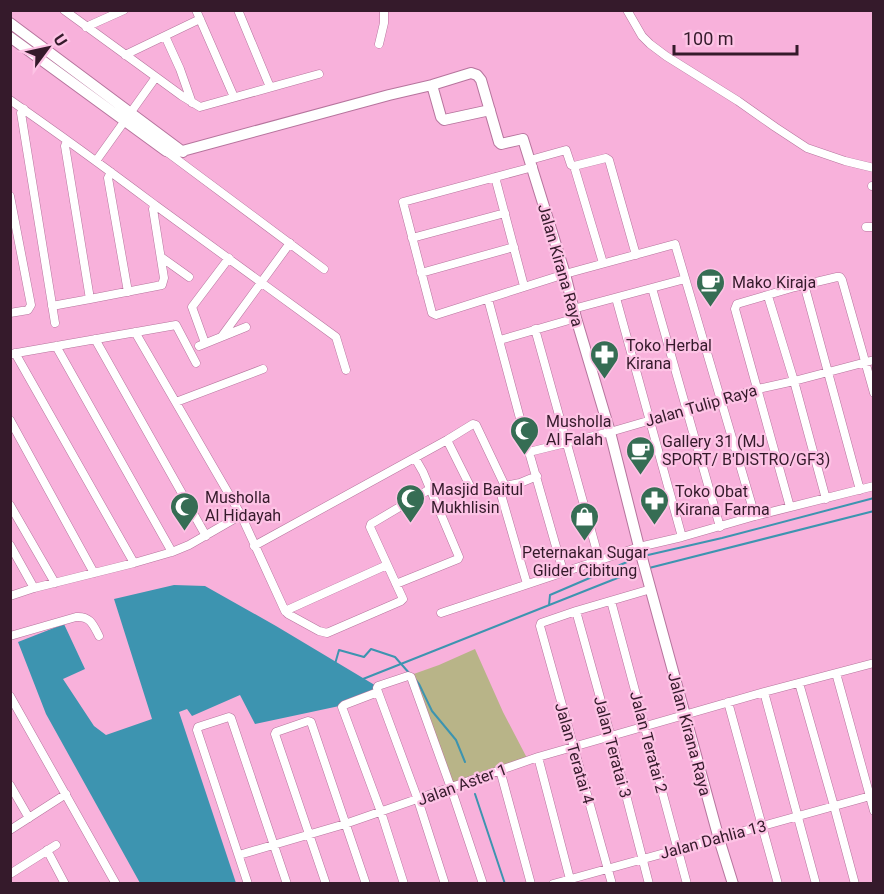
<svg xmlns="http://www.w3.org/2000/svg" width="884" height="894" viewBox="0 0 884 894" font-family="Roboto,sans-serif">
<style>
.green{fill:#b8b488}
.water{fill:#3d94b0}
.lines{fill:none;stroke-linecap:round;stroke-linejoin:round}
.stream{stroke:#3d94b0;stroke-width:2}
.street-casing{stroke:#b6749d;stroke-width:9}
.secondary-casing{stroke:#b6749d;stroke-width:12}
.street{stroke:#fff;stroke-width:8}
.secondary{stroke:#fff;stroke-width:10}
.labels{text-anchor:middle;stroke-width:4.5;stroke-linejoin:round;paint-order:stroke}
.street-label{font-size:16px;fill:#351a2b;stroke:#fdc3e5}
.poi-label{font-size:16px;fill:#351a2b;stroke:#fdc3e5;text-anchor:start}
</style>
<rect width="100%" height="100%" fill="#f8b1db"/>
<!-- green -->
<path class="green" d="M475 649 503 712 528 760 451 788 408 676 439 665Z"/>
<!-- water -->
<path class="water" d="M174 585 205 586 276 626 378 687 344 705 255 724 240 695 192 716 187 709 179 712 236 883H140L46 714 18 642 64 624 85 669 63 679 94 726 106 735 152 719 114 599Z"/>
<g class="lines">
<!-- stream -->
<path class="stream" d="M648 555 722 538 874 498
M649 568 874 511
M549 605 550 595 627 562
M335 664 339 650 364 657 371 649 395 657 410 674
M363 679 625 575
M416 680 419 684 432 711 456 740 465 762
M475 794 505 884"/>
<defs>
<path id="street" d="M64 10 156 77
M196 10 234 97
M238 10 270 87
M627 10 642 36 650 44 666 56 738 101 775 127 807 148 845 161 874 168
M86 27 124 10
M165 36 180 69 192 103
M379 44 384 23V10
M125 55 200 19
M10 100C59 134 107 169 155 205L153 209 164 278 162 285 90 299 65 146 67 141
M24 109 21 113 55 323
M167 152 324 269
M530 160 566 150 571 165 574 166 606 158 609 160 636 255
M96 161 156 77 182 96 200 107 319 74
M574 166 603 263
M533 167 403 202 432 313 436 315 565 274 675 244 755 516
M111 172 108 178 128 292
M495 177 524 286
M872 186H874
M10 196 31 305 28 310 10 313
M155 205 336 337 346 370
M866 227H874
M412 238 505 213
M161 257 189 277
M421 273 514 247
M804 284 860 490
M652 288 720 527
M768 296 794 381 826 499
M616 298 682 537
M488 299 529 452 563 571
M52 306 90 299
M573 309 685 279
M535 329 599 559
M135 332 241 515 285 611 288 614 319 631 327 633 401 601 403 599 370 527 371 524 430 489
M222 336 290 243
M95 339 206 536
M500 340 576 318
M205 343 192 307 229 258
M56 346 172 552
M199 346 246 327
M15 353 134 563
M11 354 176 325 196 363
M176 402 263 369
M10 420 94 573
M447 440 472 490
M529 452 610 432 758 389 794 381 874 360
M502 498 527 584
M10 505 55 583
M790 507 735 309 737 304 795 287 837 277H840L842 280 874 393
M10 545 34 588
M254 546 447 440 473 424 476 425 505 486 520 483 537 476
M396 584 458 559 459 557 423 472 415 458
M10 596 34 588 134 563 172 552 189 545 241 515
M611 601 687 884
M285 611 387 565
M576 611 611 737 649 884
M441 613 639 547 682 537 755 516 874 486
M10 636 76 617C90 616 93 624 99 636
M836 673 874 811
M799 683 834 806 855 884
M378 692 377 688 378 686 408 676 411 677 451 788 483 884
M378 692 344 705 342 707 381 812 404 884
M378 692 418 800 445 884
M764 692 816 884
M10 696 116 884
M728 702 778 884
M538 757 571 883
M500 770 531 884
M10 785 29 818
M10 830 66 794
M47 850 65 884
M239 855 345 824 538 757 764 692 874 663
M10 874 56 845
M248 884 197 730 198 727 229 717 231 718 287 884
M326 884 275 734 276 732 308 721 311 722 366 884
M553 884 874 795
M612 884 540 626 541 623 576 611 651 589"/>
<path id="secondary" d="M10 23 183 152
M10 37 166 151 175 153 389 95 432 85 471 73 477 75 481 80 499 142 501 144 523 139 565 274 576 318 610 432 639 547 719 839 733 884
M432 85 441 117 444 120 490 110"/>
</defs>
<!-- street casing -->
<use href="#street" class="street-casing"/>
<!-- secondary casing -->
<use href="#secondary" class="secondary-casing"/>
<!-- street -->
<use href="#street" class="street"/>
<!-- secondary -->
<use href="#secondary" class="secondary"/>
</g>
<!-- icons -->
<defs>
<symbol id="cafe-pin" viewBox="-11 -11 22 30"><path d="M0 17L-7.5 6A9.5 9.5 0 1 1 7.5 6Z" fill="#366d54" stroke="#fdc3e5"/><path d="M-5.5-4.5H6V0H3Q3 3.5 0 3.5H-2.5Q-5.5 3.5-5.5 0ZM3-3.2v2h1.7v-2ZM-6 4.5H4V6H-6Z" fill="#fff"/></symbol>
<symbol id="pharmacy-pin" viewBox="-11 -11 22 30"><path d="M0 17L-7.5 6A9.5 9.5 0 1 1 7.5 6Z" fill="#366d54" stroke="#fdc3e5"/><path d="M-2-6h4v4h4v4h-4v4h-4v-4h-4v-4h4Z" fill="#fff"/></symbol>
<symbol id="mosque-pin" viewBox="-11 -11 22 30"><path d="M0 17L-7.5 6A9.5 9.5 0 1 1 7.5 6Z" fill="#366d54" stroke="#fdc3e5"/><path d="M3.5-4.9A6 6 0 1 0 3.5 4.9A5 5 0 1 1 3.5-4.9Z" fill="#fff"/></symbol>
<symbol id="shop-pin" viewBox="-11 -11 22 30"><path d="M0 17L-7.5 6A9.5 9.5 0 1 1 7.5 6Z" fill="#366d54" stroke="#fdc3e5"/><path d="M-5-2.5h2.3a2.7 3.5 0 0 1 5.4 0H5L5.5 6h-11ZM-1.5-2.5h3a1.5 2.3 0 0 0-3 0Z" fill="#fff"/></symbol>
</defs>
<g fill-rule="evenodd">
<use href="#cafe-pin" x="694" y="266" width="33" height="45"/>
<use href="#pharmacy-pin" x="588" y="338" width="33" height="45"/>
<use href="#mosque-pin" x="508" y="414" width="33" height="45"/>
<use href="#cafe-pin" x="624" y="434" width="33" height="45"/>
<use href="#mosque-pin" x="394" y="482" width="33" height="45"/>
<use href="#pharmacy-pin" x="638" y="484" width="33" height="45"/>
<use href="#mosque-pin" x="168" y="490" width="33" height="45"/>
<use href="#shop-pin" x="568" y="500" width="33" height="45"/>
</g>
<g class="labels">
<!-- street labels -->
<g class="street-label">
<text transform="translate(561 265) rotate(74)" y="6">Jalan Kirana Raya</text>
<text transform="translate(701 405) rotate(-16)" y="6">Jalan Tulip Raya</text>
<text transform="translate(690 734) rotate(75)" y="6">Jalan Kirana Raya</text>
<text transform="translate(649 742) rotate(75)" y="6">Jalan Teratai 2</text>
<text transform="translate(613 747) rotate(75)" y="6">Jalan Teratai 3</text>
<text transform="translate(575 753) rotate(74)" y="6">Jalan Teratai 4</text>
<text transform="translate(462 784) rotate(-20)" y="6">Jalan Aster 1</text>
<text transform="translate(713 839) rotate(-15)" y="6">Jalan Dahlia 13</text>
</g>
<!-- poi labels -->
<g class="poi-label">
<text x="732" y="288">Mako Kiraja</text>
<text x="626" y="351">Toko Herbal<tspan x="626" dy="18">Kirana</tspan></text>
<text x="546" y="427">Musholla<tspan x="546" dy="18">Al Falah</tspan></text>
<text x="662" y="447">Gallery 31 (MJ<tspan x="662" dy="18">SPORT/ B'DISTRO/GF3)</tspan></text>
<text x="431" y="495">Masjid Baitul<tspan x="431" dy="18">Mukhlisin</tspan></text>
<text x="675" y="497">Toko Obat<tspan x="675" dy="18">Kirana Farma</tspan></text>
<text x="205" y="503">Musholla<tspan x="205" dy="18">Al Hidayah</tspan></text>
<text x="585" y="558" text-anchor="middle">Peternakan Sugar<tspan x="585" dy="18">Glider Cibitung</tspan></text>
</g>
</g>
<!-- border -->
<rect width="884" height="894" fill="none" stroke="#351a2b" stroke-width="24"/>
<!-- north arrow -->
<g transform="translate(48 48) rotate(57)" stroke="#fdc3e5" stroke-width="4.5" paint-order="stroke">
<path d="M0-4.5L10 22L0 15L-10 22Z" fill="#351a2b"/>
<text y="-9" font-size="16" font-weight="bold" text-anchor="middle" fill="#351a2b">U</text>
</g>
<!-- scale -->
<path d="M674 45v9h123v-9" fill="none" stroke="#351a2b" stroke-width="3"/>
<text x="683" y="45" font-size="18" fill="#351a2b" stroke="#fdc3e5" stroke-width="4.5" paint-order="stroke">100 m</text>
</svg>
